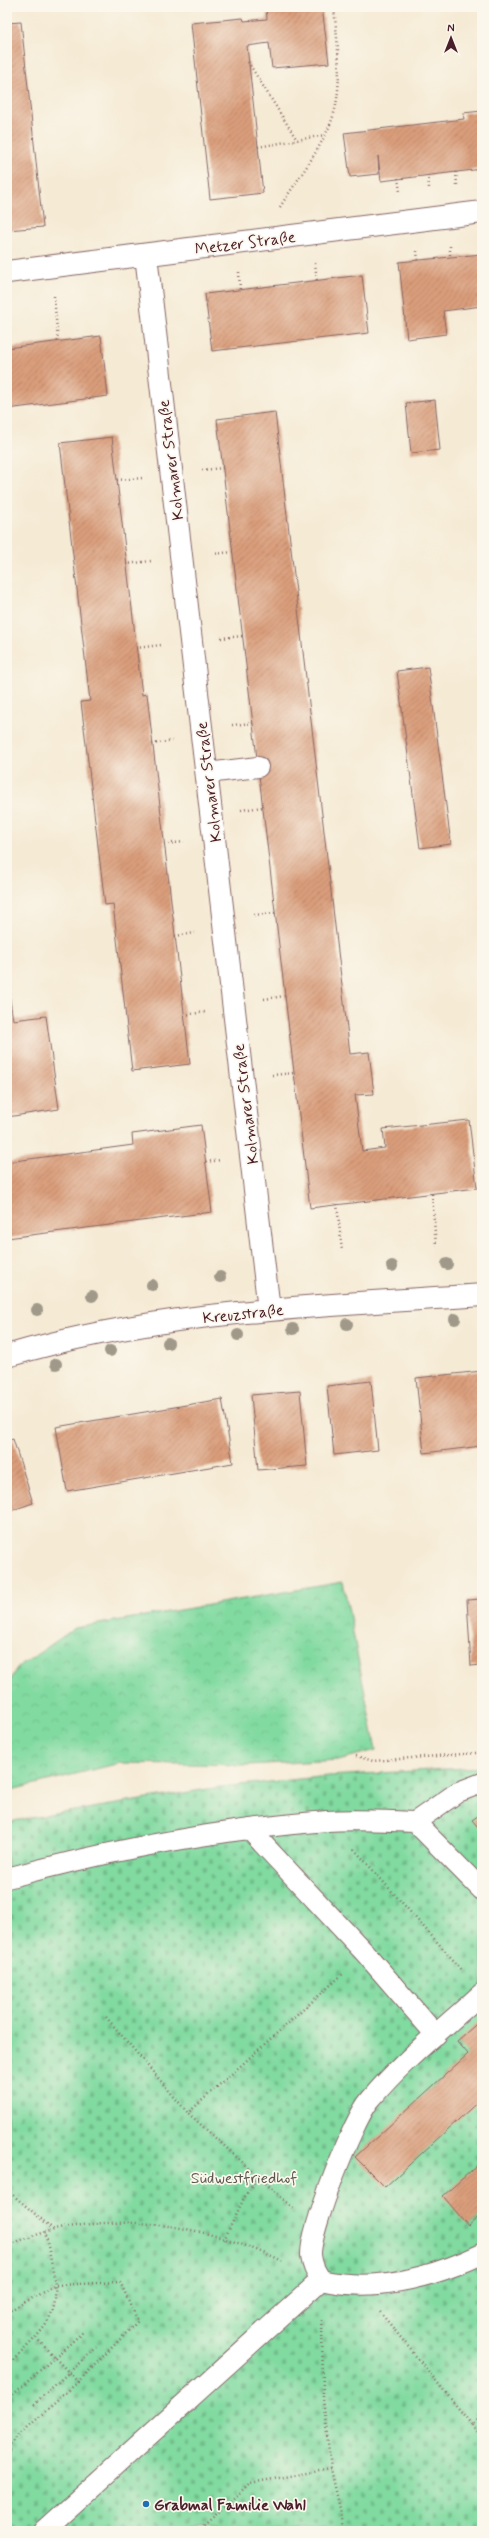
<svg xmlns="http://www.w3.org/2000/svg" width="489" height="2538" viewBox="0 0 489 2538" font-family="Mynerve,sans-serif">
<style>
.cemetery{fill:url(#cemetery-stones);stroke:#667c66}
.park{fill:url(#park-crowns);stroke:#667c66}
.building{fill:url(#building-hatch)}
.lines{fill:none;stroke-linecap:round;stroke-linejoin:round}
.service-casing{stroke:#866666;stroke-width:22}
.minor-casing{stroke:#866666;stroke-width:24}
.path{stroke:#866666;stroke-width:2.5;stroke-dasharray:1 3;stroke-linecap:butt}
.service{stroke:#fff;stroke-width:20}
.minor{stroke:#fff;stroke-width:22}
.tree{fill:#a0998a}
.poi-dot{fill:#1f6fb2;stroke:#fbf7ec;stroke-width:1.5}
.labels{text-anchor:middle;stroke-width:3.5;stroke-linejoin:round;paint-order:stroke}
.street-label{font-size:16px;fill:#4a1f2b;stroke:#fbf7ec}
.park-label{font-size:16px;fill:#5a574e;stroke:#fbf7ec}
.poi-label{font-size:16px;font-weight:bold;fill:#4a1f2b;stroke:#fbf7ec;text-anchor:start}
</style>
<defs>
<pattern id="cemetery-stones" width="16" height="16" patternUnits="userSpaceOnUse"><rect width="16" height="16" fill="#81daa0"/><path d="M2 7V4a2 2 0 0 1 4 0v3zM10 15v-3a2 2 0 0 1 4 0v3z" fill="#71bb8a"/></pattern>
<pattern id="park-crowns" width="20" height="18" patternUnits="userSpaceOnUse"><rect width="20" height="18" fill="#81daa0"/><path d="M2 6a3 3 0 1 1 6 0M12 15a3 3 0 1 1 6 0" fill="none" stroke="#71bb8a"/></pattern>
<pattern id="building-hatch" width="6" height="6" patternUnits="userSpaceOnUse"><rect width="6" height="6" fill="#da9e7b"/><path d="M-1 1l2-2M0 6l6-6M5 7l2-2" fill="none" stroke="#b38065"/></pattern>
</defs>
<rect width="100%" height="100%" fill="#fbf7ec"/>
<filter id="ink" filterUnits="userSpaceOnUse"><feTurbulence type="fractalNoise" baseFrequency=".025" numOctaves="2"/><feDisplacementMap in="SourceGraphic" scale="8" xChannelSelector="R" yChannelSelector="G"/><feConvolveMatrix kernelMatrix="1 2 1 2 8 2 1 2 1" color-interpolation-filters="sRGB"/></filter>
<filter id="wash" filterUnits="userSpaceOnUse"><feTurbulence type="fractalNoise" baseFrequency=".012" numOctaves="4" result="noise"/><feDisplacementMap in="SourceGraphic" scale="16" xChannelSelector="R" yChannelSelector="G"/><feGaussianBlur stdDeviation="0.9" result="paint"/><feColorMatrix in="noise" values="0 0 0 0 0 0 0 0 0 0 0 0 0 0 0 0 0 1.4 0 .05"/><feComposite in="paint" operator="in"/></filter>
<g filter="url(#wash)">
<rect width="100%" height="100%" fill="#f5ead4"/>
<!-- cemetery -->
<path class="cemetery" d="M482 1767V2531H7V1822L220 1787 329 1776Z"/>
<!-- park -->
<path class="park" d="M343 1582 376 1750 338 1760 248 1765 120 1763 7 1791V1687L16 1669 75 1628Z"/>
<g id="blocks">
<!-- building -->
<path class="building" d="M266 7H322L329 63 272 68 269 43 247 46 263 193 210 199 191 23 243 18 244 21 267 19Z
M21 22 43 227 7 230V23Z
M482 111V169L381 181 378 156 379 174 350 177 344 133 464 119 463 113Z
M482 254V306L443 311 446 334 407 339 399 262Z
M362 275 369 333 212 351 205 294Z
M101 336 108 396 7 409V348Z
M435 400 440 450 411 453 406 403Z
M275 412 350 1054 369 1052 374 1094 355 1095 362 1151 385 1148 383 1129 469 1120 477 1188 310 1208 217 419Z
M112 437 142 695 147 694 190 1064 132 1071 113 904 105 905 81 702 90 701 60 443Z
M428 667 451 844 420 848 397 671Z
M7 980 13 1020 46 1016 59 1109 7 1117Z
M201 1125 212 1212 7 1238V1162L133 1145 132 1134Z
M482 1371V1446L424 1453 416 1378Z
M371 1381 378 1450 334 1455 327 1386Z
M300 1391 307 1466 258 1470 251 1395Z
M222 1399 233 1463 67 1491 56 1427Z
M13 1439 33 1503 7 1512V1441Z
M482 1599V1665L471 1666 467 1600Z
M482 1813V1832L472 1820Z
M482 2019V2098L385 2187 355 2157 468 2054 457 2041Z
M482 2161V2214L468 2226 443 2196Z"/>
</g>
</g>
<g filter="url(#ink)">
<use href="#blocks" fill-opacity="0" stroke="#866666" stroke-width="1"/>
<g class="lines">
<defs>
<path id="service" d="M207 773 258 767
M415 1822 458 1792 482 1783
M249 1829 366 1954 436 2035
M7 1878C111 1850 219 1829 327 1821 356 1819 386 1821 415 1822L482 1890
M482 1993C444 2028 402 2061 370 2100 353 2120 310 2230 311 2255 312 2266 316 2272 321 2280 376 2293 433 2277 482 2254
M43 2531 321 2280"/>
<path id="minor" d="M146 255 269 1310
M7 272 482 212
M7 1356C161 1310 323 1306 482 1295"/>
</defs>
<!-- service casing -->
<use href="#service" class="service-casing"/>
<!-- minor casing -->
<use href="#minor" class="minor-casing"/>
<!-- path -->
<path class="path" d="M248 62 297 140
M258 147 325 135
M456 172 457 185
M428 175 429 188
M398 178 400 192
M280 207C298 178 330 138 336 105 342 72 337 40 334 7
M450 246V257
M417 251 418 261
M315 263 317 281
M239 272 240 290
M54 296 58 342
M202 470 223 468
M117 480 143 478
M212 554 233 552
M126 564 151 561
M221 638 243 636
M136 648 161 645
M232 725 253 723
M152 744 173 741
M241 810 263 807
M164 844 184 842
M254 915 275 913
M175 936 195 933
M264 999 285 996
M184 1015 205 1012
M272 1075 294 1073
M206 1162 221 1160
M432 1194 436 1246
M337 1204 342 1251
M356 1756 373 1761 476 1753
M354 1849 463 1971
M106 2017 188 2113
M7 2190 54 2230
M293 2208 188 2113 344 1973
M224 2240 244 2198 258 2176
M7 2246C92 2207 201 2220 282 2262
M7 2312 56 2285 120 2282 138 2321 78 2382 7 2446
M380 2312 472 2425 482 2416
M322 2320 323 2399 331 2469 345 2531
M36 2338 78 2382
M7 2366C65 2311 61 2309 45 2232
M7 2400 83 2332
M34 2404 98 2346
M472 2425 482 2442
M7 2446 9 2450 7 2452
M198 2531 250 2483 331 2469"/>
<!-- service -->
<use href="#service" class="service"/>
<!-- minor -->
<use href="#minor" class="minor"/>
</g>
<!-- trees -->
<g class="tree">
<circle cx="447" cy="1264" r="6"/>
<circle cx="392" cy="1266" r="6"/>
<circle cx="220" cy="1277" r="6"/>
<circle cx="152" cy="1285" r="6"/>
<circle cx="92" cy="1296" r="6"/>
<circle cx="37" cy="1310" r="6"/>
<circle cx="455" cy="1319" r="6"/>
<circle cx="347" cy="1324" r="6"/>
<circle cx="293" cy="1329" r="6"/>
<circle cx="238" cy="1335" r="6"/>
<circle cx="168" cy="1343" r="6"/>
<circle cx="110" cy="1351" r="6"/>
<circle cx="56" cy="1364" r="6"/>
</g>
</g>
<!-- markers -->
<circle class="poi-dot" cx="146" cy="2504" r="4"/>
<g class="labels">
<!-- street labels -->
<g class="street-label">
<text transform="translate(245 242) rotate(-7)" y="6">Metzer Straße</text>
<text transform="translate(170 460) rotate(-97)" y="6">Kolmarer Straße</text>
<text transform="translate(208 782) rotate(-97)" y="6">Kolmarer Straße</text>
<text transform="translate(245 1104) rotate(-97)" y="6">Kolmarer Straße</text>
<text transform="translate(243 1313) rotate(-6)" y="6">Kreuzstraße</text>
</g>
<!-- park labels -->
<g class="park-label">
<text x="244" y="2183">Südwestfriedhof</text>
</g>
<!-- poi labels -->
<g class="poi-label">
<text x="154" y="2510">Grabmal Familie Wahl</text>
</g>
</g>
<!-- margin -->
<rect width="489" height="2538" fill="none" stroke="#fbf7ec" stroke-width="24"/>
<!-- north arrow -->
<g transform="translate(451 38)" stroke="#fbf7ec" stroke-width="3" paint-order="stroke">
<path d="M0-3L7 15L0 10L-7 15Z" fill="#4a1f2b"/>
<text y="-6" font-size="11" font-weight="bold" text-anchor="middle" fill="#4a1f2b">N</text>
</g>
</svg>
